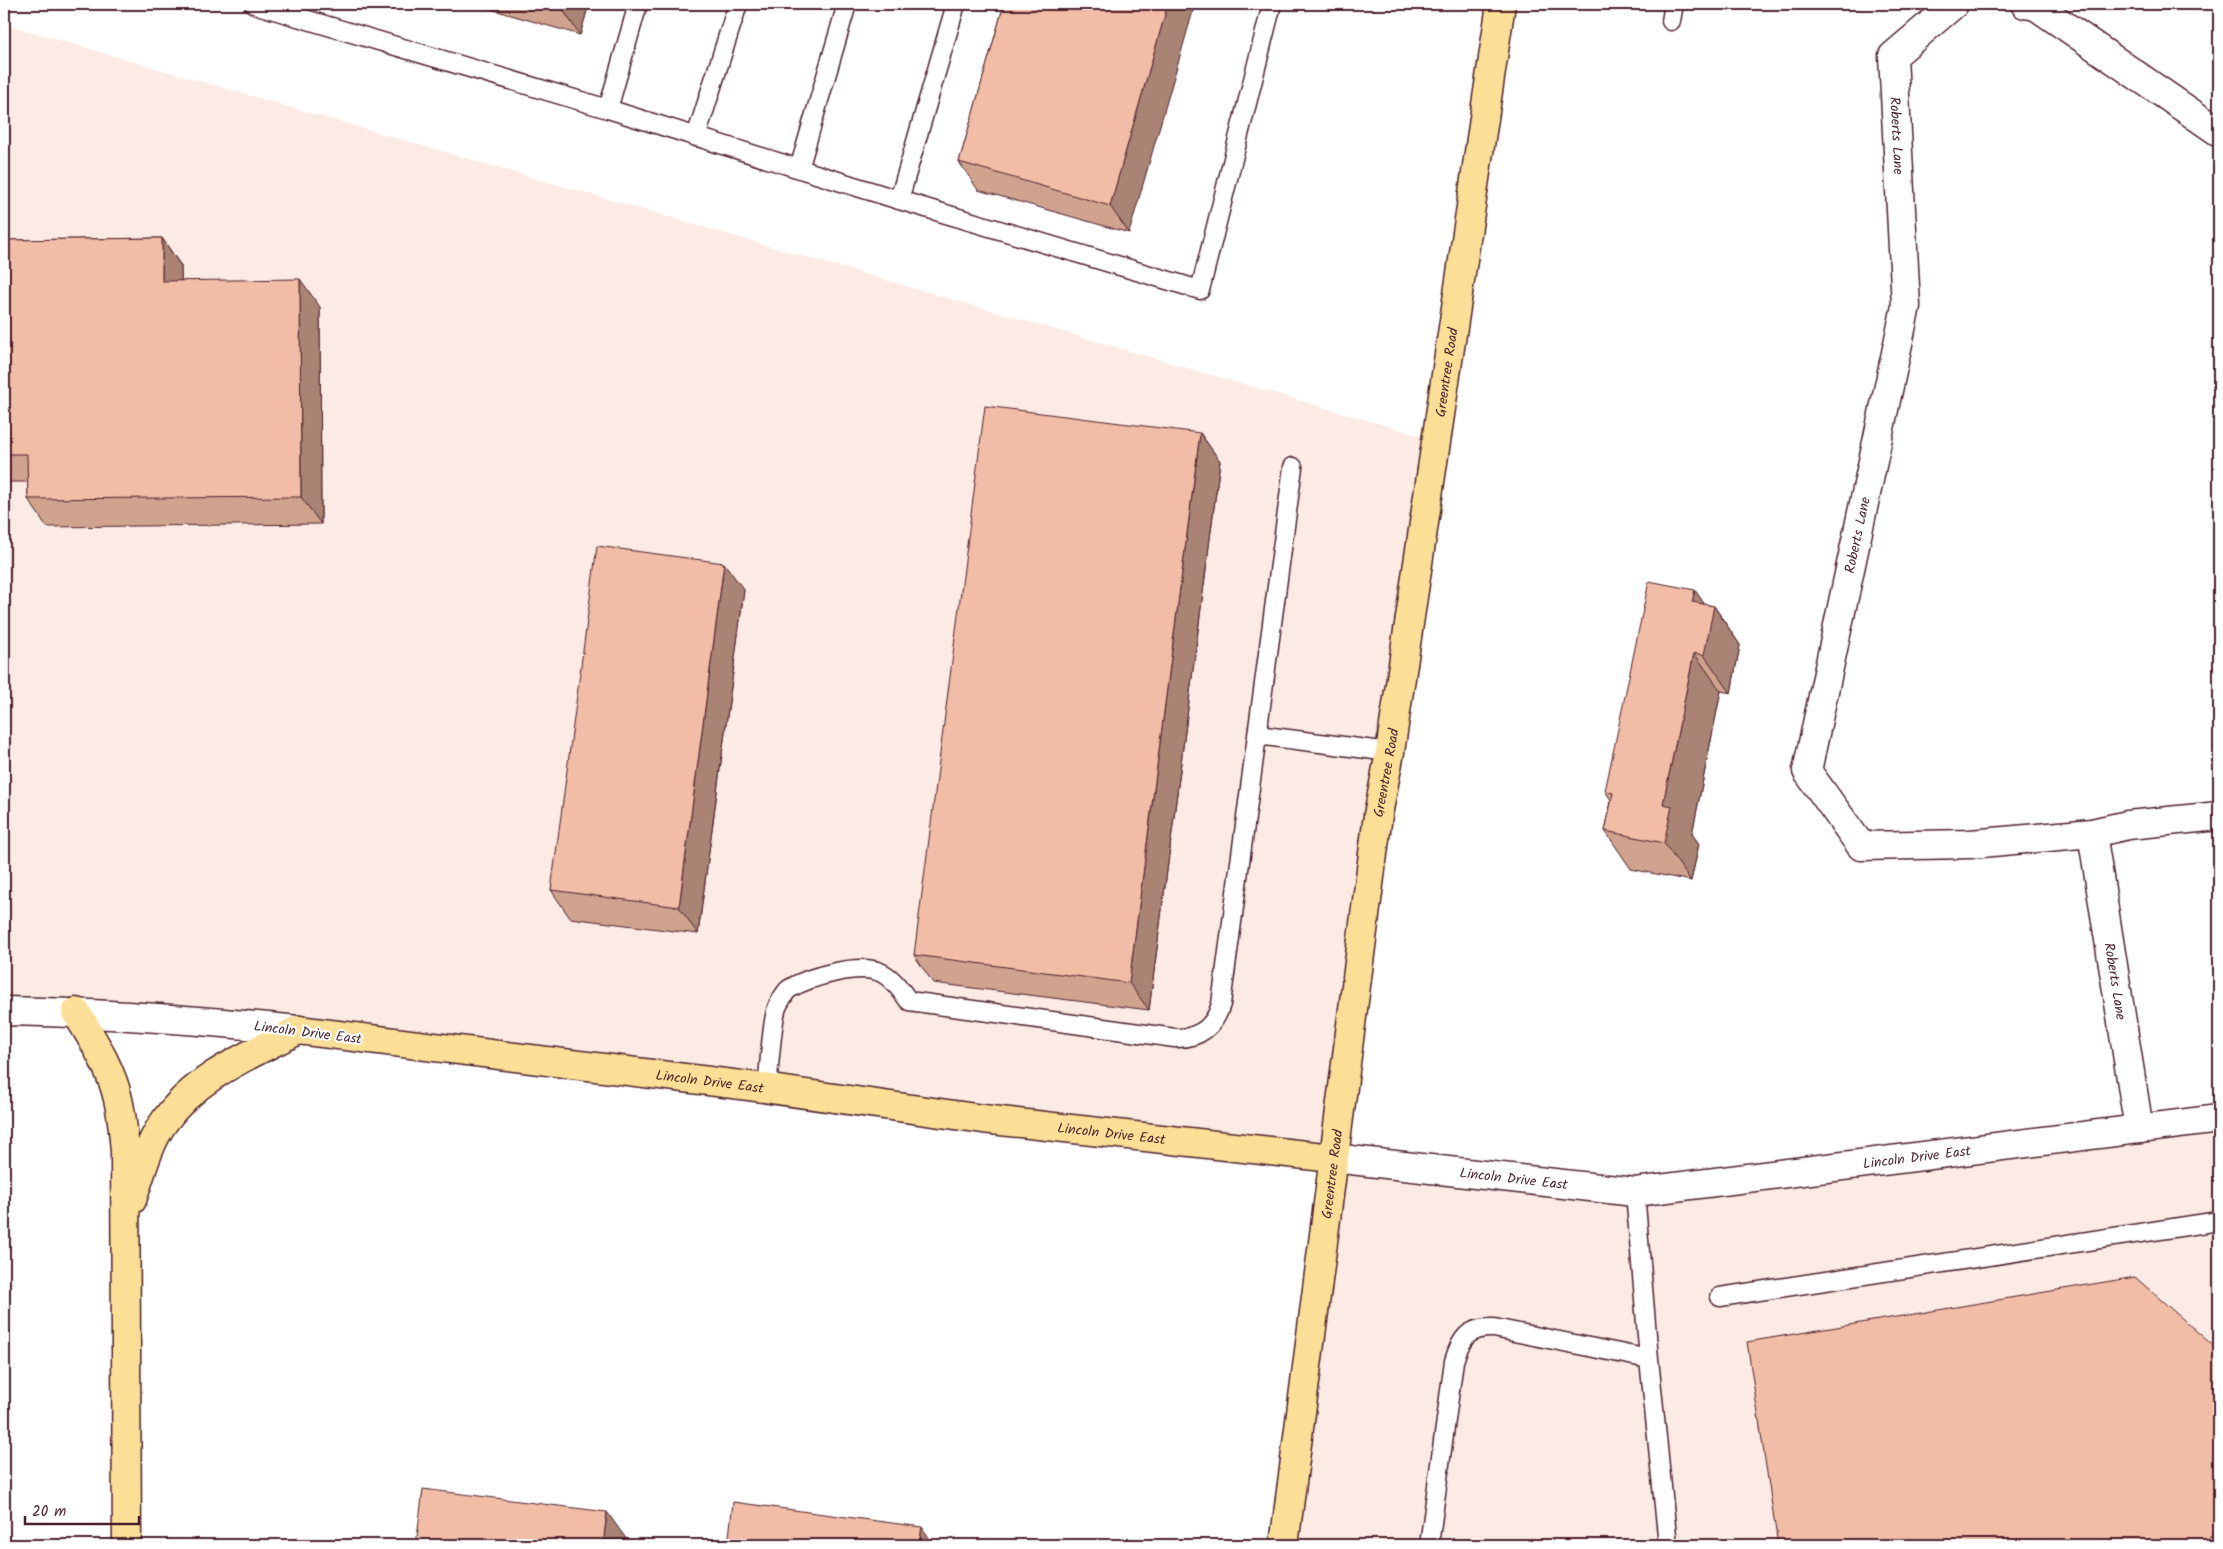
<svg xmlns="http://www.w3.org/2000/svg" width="2223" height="1549" viewBox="0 0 2223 1549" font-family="Kalam,sans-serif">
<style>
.built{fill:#fbebe4}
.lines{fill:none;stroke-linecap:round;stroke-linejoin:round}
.lane-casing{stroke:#4a1f2b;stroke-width:21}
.street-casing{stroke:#4a1f2b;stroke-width:31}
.secondary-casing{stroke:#4a1f2b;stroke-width:31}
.primary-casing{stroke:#4a1f2b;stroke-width:31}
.highway-casing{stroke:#4a1f2b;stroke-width:31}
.lane{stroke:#fff;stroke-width:18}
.street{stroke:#fff;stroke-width:28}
.secondary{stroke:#fff;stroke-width:28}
.primary{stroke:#fbdf96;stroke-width:28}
.highway{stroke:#fbdf96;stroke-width:28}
.wall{fill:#d0a38f;stroke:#4a1f2b}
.shaded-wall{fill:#a98474;stroke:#4a1f2b}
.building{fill:#f2bda6;stroke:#4a1f2b}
.labels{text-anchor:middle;stroke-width:4;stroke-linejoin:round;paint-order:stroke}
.street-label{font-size:14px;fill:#4a1f2b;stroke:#fff}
</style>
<rect width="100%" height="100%" fill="#fff"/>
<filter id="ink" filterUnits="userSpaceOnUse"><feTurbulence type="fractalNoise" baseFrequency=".02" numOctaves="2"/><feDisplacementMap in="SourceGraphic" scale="10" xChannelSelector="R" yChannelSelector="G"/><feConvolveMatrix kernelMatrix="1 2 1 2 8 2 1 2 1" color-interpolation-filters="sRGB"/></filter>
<g filter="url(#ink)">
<!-- built -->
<path class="built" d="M4 24 1429 438 1333 1158 1635 1192 2219 1119V1545H1284L1333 1158 157 1026 4 1028Z"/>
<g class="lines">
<defs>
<path id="lane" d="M254 4 608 109
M638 4 608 109 899 200 1200 290 1272 4
M1671 21 1674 4
M696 137 738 4
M799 169 847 4
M899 200 956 4
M1257 735 1390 752
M767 1089C769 1071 772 1017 778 1005 781 1000 785 992 789 989 808 977 861 962 882 973 894 979 901 991 909 1001L1175 1038C1199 1039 1215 1026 1221 1004L1293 467
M1635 1192 1649 1359 1668 1545
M1720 1297 2219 1221
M1429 1545 1454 1361C1461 1338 1468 1327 1494 1328L1649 1359"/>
<g id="street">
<path id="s1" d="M1954 4 1893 56 1906 306 1807 771 1861 846 1970 844 2092 833 2128 825 2219 816"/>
<path d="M2025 4 2036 6 2219 132"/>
<path id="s2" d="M2092 833 2139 1129"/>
</g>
<g id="secondary">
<path d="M4 1011C103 1013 200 1020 298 1030"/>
<path id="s3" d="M1333 1158 1635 1192 2219 1119"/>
</g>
<g id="primary">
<path id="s4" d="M298 1030 749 1086 983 1119 1333 1158"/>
<path id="s5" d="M1284 1545 1378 815 1390 752 1501 4"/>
</g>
<path id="highway" d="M76 1012C90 1035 104 1057 113 1082 121 1104 123 1128 125 1151L127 1545
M132 1200C141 1174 148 1144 164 1122 196 1076 250 1055 298 1030"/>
</defs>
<!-- lane casing -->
<use href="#lane" class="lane-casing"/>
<!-- street casing -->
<use href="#street" class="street-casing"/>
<!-- secondary casing -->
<use href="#secondary" class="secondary-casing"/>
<!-- primary casing -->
<use href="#primary" class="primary-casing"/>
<!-- highway casing -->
<use href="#highway" class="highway-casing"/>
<!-- lane -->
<use href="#lane" class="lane"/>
<!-- street -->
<use href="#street" class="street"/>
<!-- secondary -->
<use href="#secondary" class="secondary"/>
<!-- primary -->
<use href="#primary" class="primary"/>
<!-- highway -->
<use href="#highway" class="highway"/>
</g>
<!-- wall -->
<path class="wall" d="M473 4H589L580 35Z
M1004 4 1129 233 978 190 959 162Z
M162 238 181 266V280L320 307 321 524 47 527 28 499V482H4V240Z
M1200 433 1220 461 1149 1010 933 983 914 955Z
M744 590 698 934 570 918 551 890Z
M1704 604 1714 606 1740 645 1731 693 1721 691 1692 834 1699 844 1691 881 1631 869 1605 831 1611 800 1605 791Z
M2219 1351V1540L2214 1545H1778Z"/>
<!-- shaded-wall -->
<path class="shaded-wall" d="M562 4H589L580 35 561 7Z
M1168 4H1195L1129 233 1110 206Z
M162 238 181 266 182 308 162 281Z
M300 279 320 307 321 524 301 497Z
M1200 433 1220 461 1149 1010 1129 983Z
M724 563 744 590 698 934 679 907Z
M1695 590 1712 615 1714 606 1740 645 1731 693 1704 655 1692 602Z
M1694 653 1721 691 1692 834 1699 844 1691 881 1664 843 1663 804Z
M607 1512 627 1540 626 1545H603Z
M922 1527 934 1545H919Z"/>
<!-- building -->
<path class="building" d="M549 4H562L561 7Z
M1004 4H1168L1110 206 959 162Z
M162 238V281L300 279 301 497 28 499 27 454H4V240Z
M985 406 1200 433 1129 983 914 955Z
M597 546 724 563 679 907 551 890Z
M1649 581 1695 590 1692 602 1714 606 1704 655 1694 653 1663 804 1672 806 1664 843 1605 831 1613 793 1605 791Z
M2135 1277 2219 1351V1528L2202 1545H1778L1747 1342Z
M423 1489 607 1512 603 1545H416Z
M733 1502 922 1527 919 1545H728Z"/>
</g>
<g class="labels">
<!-- street labels -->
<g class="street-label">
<text dy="5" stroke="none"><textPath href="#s1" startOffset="160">Roberts Lane</textPath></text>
<text dy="5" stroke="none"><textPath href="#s5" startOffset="1184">Greentree Road</textPath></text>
<text transform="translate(1857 535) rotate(-78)" y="5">Roberts Lane</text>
<text dy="5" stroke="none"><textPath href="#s5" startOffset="779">Greentree Road</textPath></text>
<text dy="5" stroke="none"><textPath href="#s2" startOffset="150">Roberts Lane</textPath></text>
<text transform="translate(308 1032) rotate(7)" y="5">Lincoln Drive East</text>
<text dy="5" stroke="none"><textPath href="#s4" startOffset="415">Lincoln Drive East</textPath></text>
<text dy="5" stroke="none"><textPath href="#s4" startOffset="820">Lincoln Drive East</textPath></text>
<text dy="5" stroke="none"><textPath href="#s3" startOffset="588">Lincoln Drive East</textPath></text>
<text dy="5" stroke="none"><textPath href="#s5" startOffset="374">Greentree Road</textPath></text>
<text dy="5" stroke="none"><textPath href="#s3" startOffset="182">Lincoln Drive East</textPath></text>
</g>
</g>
<!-- margin -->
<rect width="2223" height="1549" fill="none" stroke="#fff" stroke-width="20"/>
<rect x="10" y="10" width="2203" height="1529" fill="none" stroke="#4a1f2b" stroke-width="2" filter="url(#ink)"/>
<!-- scale -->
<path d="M25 1516v8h114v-8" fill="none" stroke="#4a1f2b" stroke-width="2.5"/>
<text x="32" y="1516" font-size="15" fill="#4a1f2b" stroke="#ffffff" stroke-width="4" paint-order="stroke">20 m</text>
</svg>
